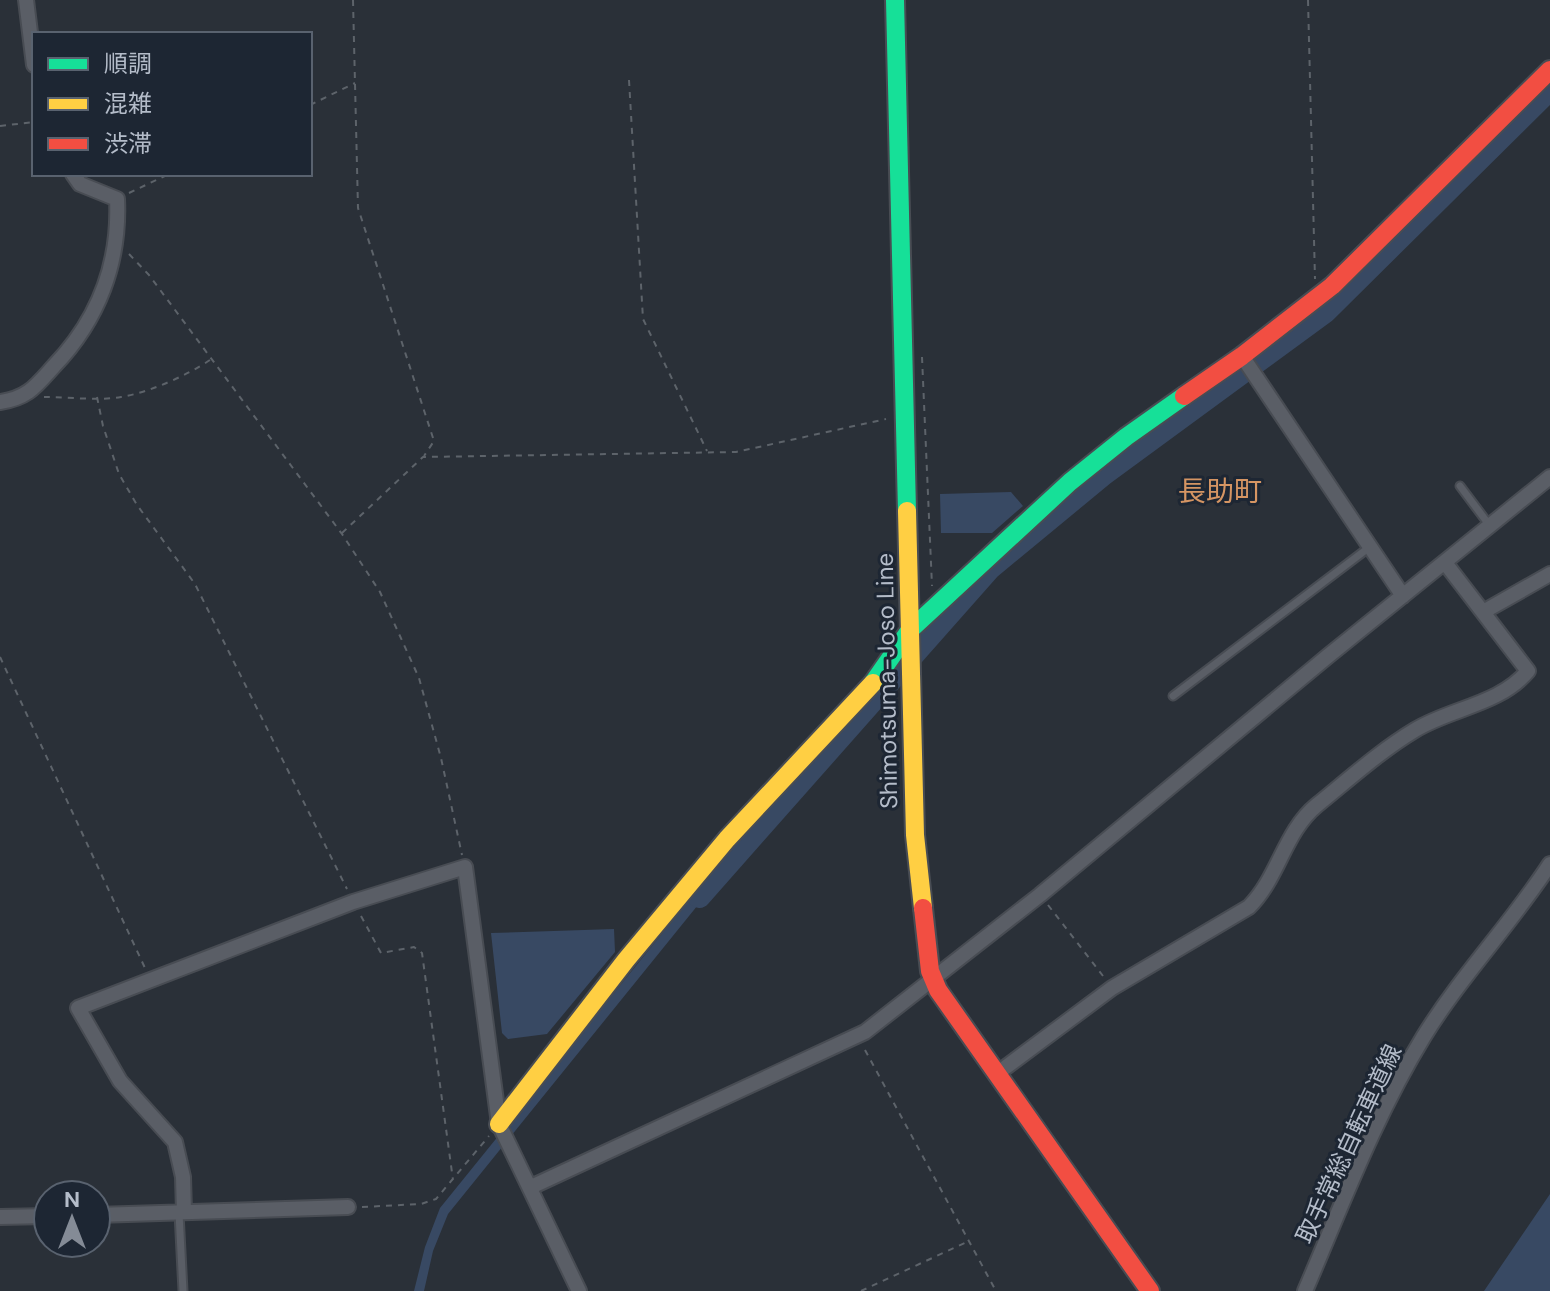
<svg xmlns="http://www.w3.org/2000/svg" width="1550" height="1291" viewBox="0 0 1550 1291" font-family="'DM Sans','Noto Sans JP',sans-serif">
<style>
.water{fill:#384963}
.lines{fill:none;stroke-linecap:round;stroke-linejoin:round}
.river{stroke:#384963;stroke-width:24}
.lane-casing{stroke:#484c53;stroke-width:11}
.street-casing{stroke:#484c53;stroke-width:18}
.fast-casing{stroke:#484c53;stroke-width:22}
.slow-casing{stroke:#484c53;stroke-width:22}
.jam-casing{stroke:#484c53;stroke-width:22}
.path{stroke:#5d636a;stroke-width:2;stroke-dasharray:6 6;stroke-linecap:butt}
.lane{stroke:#5a5e66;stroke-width:7}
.street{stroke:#5a5e66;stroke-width:14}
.fast{stroke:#16e098;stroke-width:18}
.slow{stroke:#ffcf43;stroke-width:18}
.jam{stroke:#f24e42;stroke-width:18}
.labels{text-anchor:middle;stroke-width:6;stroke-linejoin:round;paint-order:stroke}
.street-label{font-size:24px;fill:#b4bcc9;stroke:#1d2633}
.quarter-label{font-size:28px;fill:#d59563;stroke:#1d2633}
</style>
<rect width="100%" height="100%" fill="#2a3038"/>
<!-- water -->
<path class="water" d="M1011 492 1023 506 992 533H941L940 494Z
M715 868 723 874 448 1214 433 1251 424 1291H414L425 1247 440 1208Z
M614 929 615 952 547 1034 508 1039 502 1033 491 933Z
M1550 1194V1291H1484Z"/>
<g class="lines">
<!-- river -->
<path class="river" d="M699 896 989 568 1104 473 1325 311 1550 88"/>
<defs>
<path id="lane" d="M1460 486 1490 526
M1173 696 1371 546
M179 1213 183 1291"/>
<path id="street" d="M26 0 34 65
M1242 356 1403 596
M0 402C28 398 36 386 54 366 98 320 120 263 117 199L80 184 73 174
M1483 612 1550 574
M998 1073 1112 988 1249 907C1279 877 1284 832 1317 805 1348 780 1380 751 1415 730 1451 708 1499 705 1528 671L1446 564
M531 1187 865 1032 1040 895 1328 656 1550 477
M184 1212 183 1177 175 1142 120 1081 78 1008 353 902 465 867 499 1124 579 1291
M96 1215 348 1207
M0 1217 48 1216
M1305 1291C1342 1205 1375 1116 1424 1036 1461 976 1511 924 1550 864"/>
<path id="fast" d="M895 0 907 511
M873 683 910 630 1070 482 1126 437 1184 396"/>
<path id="slow" d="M907 511 915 835 923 908
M499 1124 626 960 727 839 873 683"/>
<path id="jam" d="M1184 396 1242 356 1332 286 1550 70
M923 908 930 971 938 990 1150 1291"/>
</defs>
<!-- lane casing -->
<use href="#lane" class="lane-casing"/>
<!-- street casing -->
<use href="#street" class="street-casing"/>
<!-- fast casing -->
<use href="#fast" class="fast-casing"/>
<!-- slow casing -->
<use href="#slow" class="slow-casing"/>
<!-- jam casing -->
<use href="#jam" class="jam-casing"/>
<!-- path -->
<path class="path" d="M353 0 358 208 434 441 424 456
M1308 0 1315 279
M629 80 643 319 707 451
M310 105 355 83
M0 126 34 122
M129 193 169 174
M129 254 149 275 342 534 380 592 419 678 441 758 462 855
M922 357 932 586
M44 397C69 397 97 401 121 397 148 393 188 375 210 360
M97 397 103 426 119 474 137 505 195 584 347 889
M342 533 423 457 736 452 886 419
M0 657 145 968
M1048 905 1103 976
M361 916 381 953 414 947 422 953 453 1180
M865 1050 996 1291
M362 1207 421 1204 436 1199 489 1136
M861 1291 969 1241"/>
<!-- lane -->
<use href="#lane" class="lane"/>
<!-- street -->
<use href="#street" class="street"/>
<!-- fast -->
<use href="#fast" class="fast"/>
<!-- slow -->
<use href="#slow" class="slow"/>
<!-- jam -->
<use href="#jam" class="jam"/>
</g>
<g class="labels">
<!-- street labels -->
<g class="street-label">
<text transform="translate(887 681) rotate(-91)" y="8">Shimotsuma-Joso Line</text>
<text transform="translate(1349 1144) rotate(-65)" y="8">取手常総自転車道線</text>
</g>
<!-- quarter labels -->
<g class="quarter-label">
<text x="1220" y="501">長助町</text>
</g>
</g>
<!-- legend -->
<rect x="32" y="32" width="280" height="144" fill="#1d2633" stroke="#59626f" stroke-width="2"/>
<rect x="48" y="58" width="40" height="12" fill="#16e098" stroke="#59626f" stroke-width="2"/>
<text x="104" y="72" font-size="24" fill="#b4bcc9">順調</text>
<rect x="48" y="98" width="40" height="12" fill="#ffcf43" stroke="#59626f" stroke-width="2"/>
<text x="104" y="112" font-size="24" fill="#b4bcc9">混雑</text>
<rect x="48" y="138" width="40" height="12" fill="#f24e42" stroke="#59626f" stroke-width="2"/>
<text x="104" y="152" font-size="24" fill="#b4bcc9">渋滞</text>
<!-- north arrow -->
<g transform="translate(72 1219)"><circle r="38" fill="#1d2633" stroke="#59626f" stroke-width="2"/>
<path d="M0-6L14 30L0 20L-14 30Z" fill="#848b96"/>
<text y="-12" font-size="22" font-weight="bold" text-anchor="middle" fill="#b4bcc9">N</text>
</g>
</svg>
